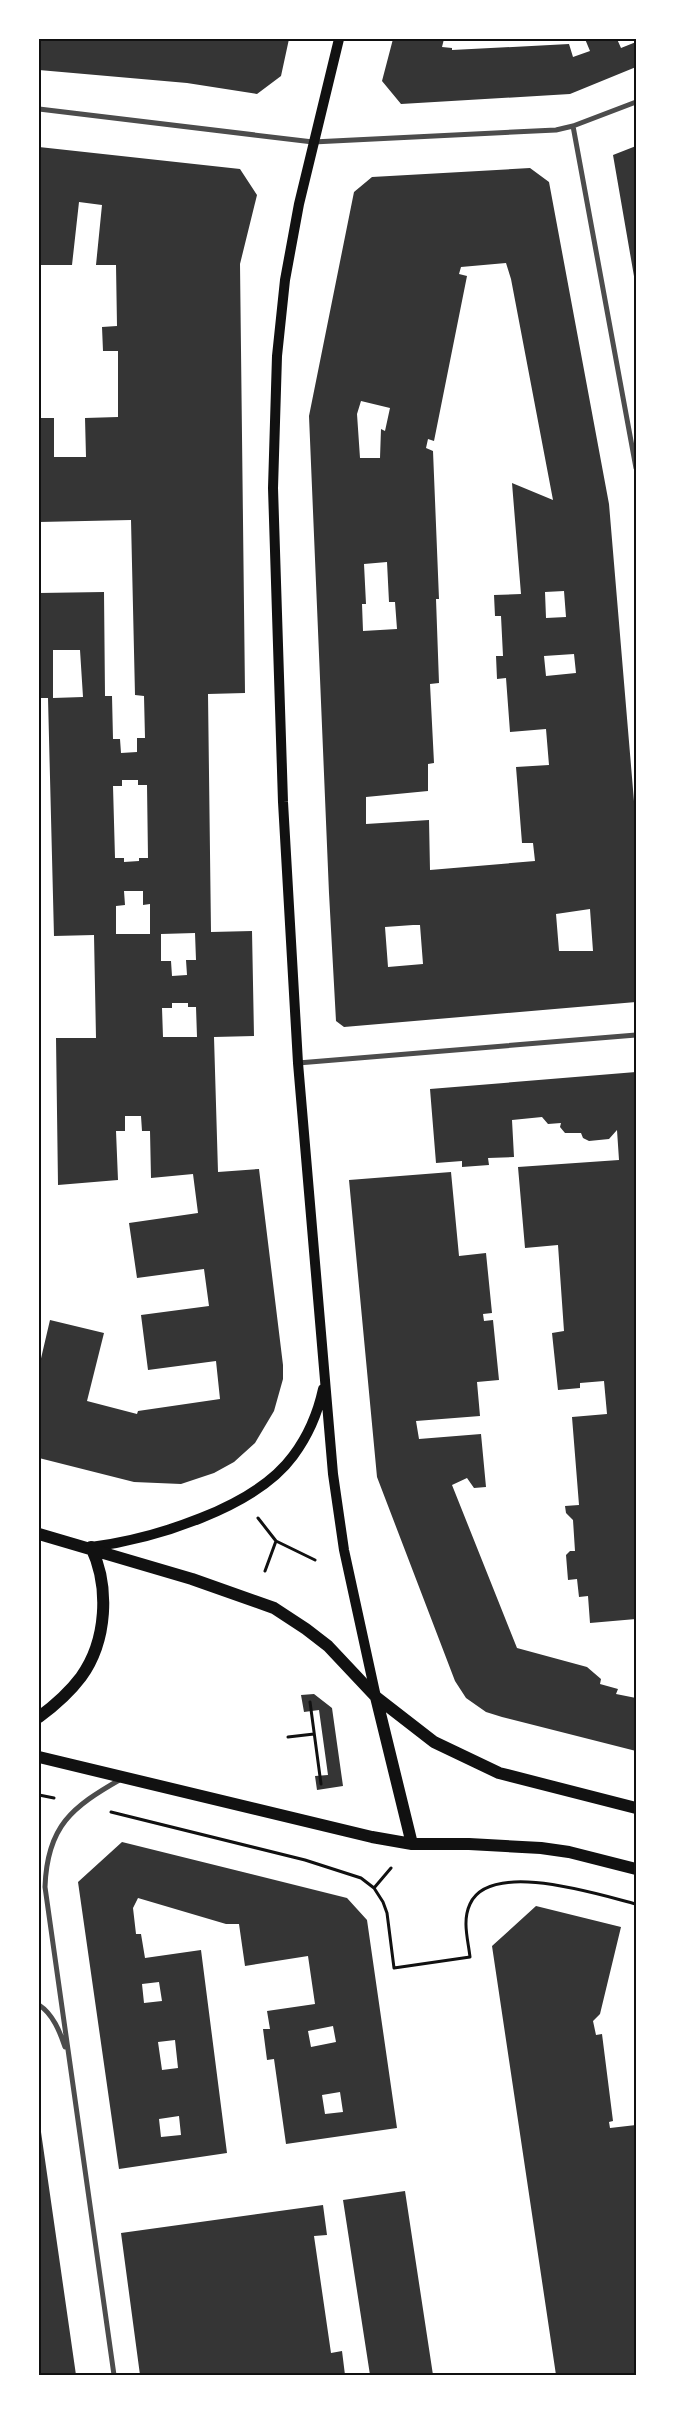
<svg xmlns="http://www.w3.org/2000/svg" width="675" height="2414" viewBox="0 0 675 2414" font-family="Jost,sans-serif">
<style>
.building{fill:#353535;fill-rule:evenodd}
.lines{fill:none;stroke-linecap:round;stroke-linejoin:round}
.path{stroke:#111;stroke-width:3}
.minor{stroke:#4c4c4c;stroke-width:5}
.secondary{stroke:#111;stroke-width:10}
.primary{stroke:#111;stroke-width:12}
.neatline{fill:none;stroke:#111;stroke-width:2}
</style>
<rect width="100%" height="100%" fill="#fff"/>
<!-- building -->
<path class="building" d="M39 39H289L281 76 257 94 187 83 39 70Z
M393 39H444L442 47 452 48V50L569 44 573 57 590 51 585 39H617L621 48 636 42V67L570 94 401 104 382 81Z
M636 146V282H635L613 155Z
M39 147 240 169 257 195 240 264 245 693 208 694 211 932 252 931 254 1036 214 1037 218 1172 259 1169 283 1365V1379L274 1411 255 1443 234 1462 214 1473 181 1484 134 1482 39 1458V1367L50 1320 104 1333 87 1401 137 1414 138 1411 220 1399 216 1361 148 1370 141 1315 209 1306 204 1269 137 1278 129 1223 198 1213 193 1174 151 1178 150 1131H142L141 1116H125V1131H116L118 1180 58 1185 56 1038H96L94 935 54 936 48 698H39V593L104 592 105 696H112L113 739H120L121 753 137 752V738H145L144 696 135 695 131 520 39 522V418H54V457H86L85 418 118 417V351H103L102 327 117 326 116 265H96L102 205 79 202 72 265H39ZM53 650H80L83 697 53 698ZM122 780H138V785H147L148 858H139V861L124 862V858H115L113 786H122ZM124 891H143V905L150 904V934H116V906L125 905ZM195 933 196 960H186L187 975 172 976 171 961H161V934ZM172 1003H188V1007H196L197 1037H163L162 1008H172Z
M530 168 549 182 609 504 636 825V1002L344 1027 336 1021 329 893 309 416 354 192 372 177ZM506 263 511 279 553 500 512 483 521 594 494 595 495 616H501L503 656H496L497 679 506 678 510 732 546 729 549 765 516 767 522 843H533L535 861 430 870 429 820 366 824V797L428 791V764L434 763 430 684 439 683 436 599H439L433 451 426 448 428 439 434 441 467 276 459 274 461 267ZM361 401 390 408 385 431 381 429 380 458H360L357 414ZM387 562 389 602H395L397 629 363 631 362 604H366L364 564ZM564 591 566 617 546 618 545 592ZM574 654 576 673 546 676 544 656ZM590 909 593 951H559L556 914ZM413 925H420L423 964 388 967 385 927Z
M636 1072V1619L590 1623 588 1596 579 1597 577 1579 568 1580 566 1555 570 1551H575L573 1520 566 1513 565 1506 579 1505 572 1417 607 1414 604 1381 580 1383V1388L558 1390 552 1333 564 1331 558 1245 525 1248 518 1167 619 1160 617 1130 609 1139 589 1141 583 1138 581 1133H565L560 1127 561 1123 548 1124 542 1117 512 1120 514 1157 488 1158 489 1165 462 1167V1161L436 1163 430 1089Z
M451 1172 459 1256 486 1253 492 1313 483 1314 484 1321 493 1320 499 1380 477 1382 480 1416 416 1421 419 1439 481 1434 486 1487 474 1488 467 1478 452 1485 517 1648 587 1667 601 1679 600 1684 618 1689 616 1694 636 1698V1751L502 1717 486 1712 466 1698 455 1681 377 1477 349 1180Z
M314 1694 332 1708 343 1786 317 1790 315 1776 328 1775 319 1710 304 1712 301 1695Z
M122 1842 347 1898 367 1920 397 2128 286 2144 274 2059 267 2060 263 2029H270L267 2011 315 2004 308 1956 245 1966 239 1924H226L138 1898 133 1908 136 1934H141L145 1958 201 1950 227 2153 119 2169 78 1882ZM159 1982 162 2001 144 2003 142 1984ZM333 2026 336 2042 311 2047 308 2031ZM175 2040 178 2068 162 2070 158 2042ZM340 2092 343 2112 325 2114 322 2095ZM179 2116 181 2135 161 2137 159 2119Z
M536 1906 621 1927 600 2014 593 2021 596 2035 602 2034 613 2121 609 2122 610 2128 636 2125V2375H556L492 1946Z
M39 2122 41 2132 76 2375H39Z
M405 2191 433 2375H370L343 2200Z
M323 2205 327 2235 314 2236 331 2353 342 2351 345 2375H140L121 2233Z"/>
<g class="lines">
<!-- path -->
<path class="path" d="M258 1518 276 1541 315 1560
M265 1571 276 1541
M310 1702 321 1784
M288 1737 314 1734
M39 1795 54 1798
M111 1812 305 1860 361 1878 374 1888 383 1902 387 1913 394 1968 470 1957C468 1939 462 1921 470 1904 490 1859 600 1895 636 1904
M374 1888 391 1868"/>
<!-- minor -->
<path class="minor" d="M39 109 313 142 556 130 573 126 636 102
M573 126 636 468
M298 1063 636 1035
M39 2005C53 2014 60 2032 65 2047
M114 2375 45 1887C47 1826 72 1807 121 1779"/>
<!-- secondary -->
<path class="secondary" d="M339 39 299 204 285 280 277 356 273 488 283 802 298 1063 333 1474 344 1550 376 1697
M91 1547C153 1539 255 1508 293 1456 308 1436 318 1412 323 1389"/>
<!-- primary -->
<path class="primary" d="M39 1534 192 1579 274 1608 306 1629 328 1646 376 1697 434 1742 499 1773 636 1808
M376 1697 412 1844
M39 1717C54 1706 69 1693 81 1677 107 1641 110 1587 91 1547
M39 1757 372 1837 412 1844H469L541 1848 569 1852 636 1869"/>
</g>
<!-- border -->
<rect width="675" height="2414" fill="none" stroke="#ffffff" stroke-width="80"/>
<rect x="40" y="40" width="595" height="2334" class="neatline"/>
</svg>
